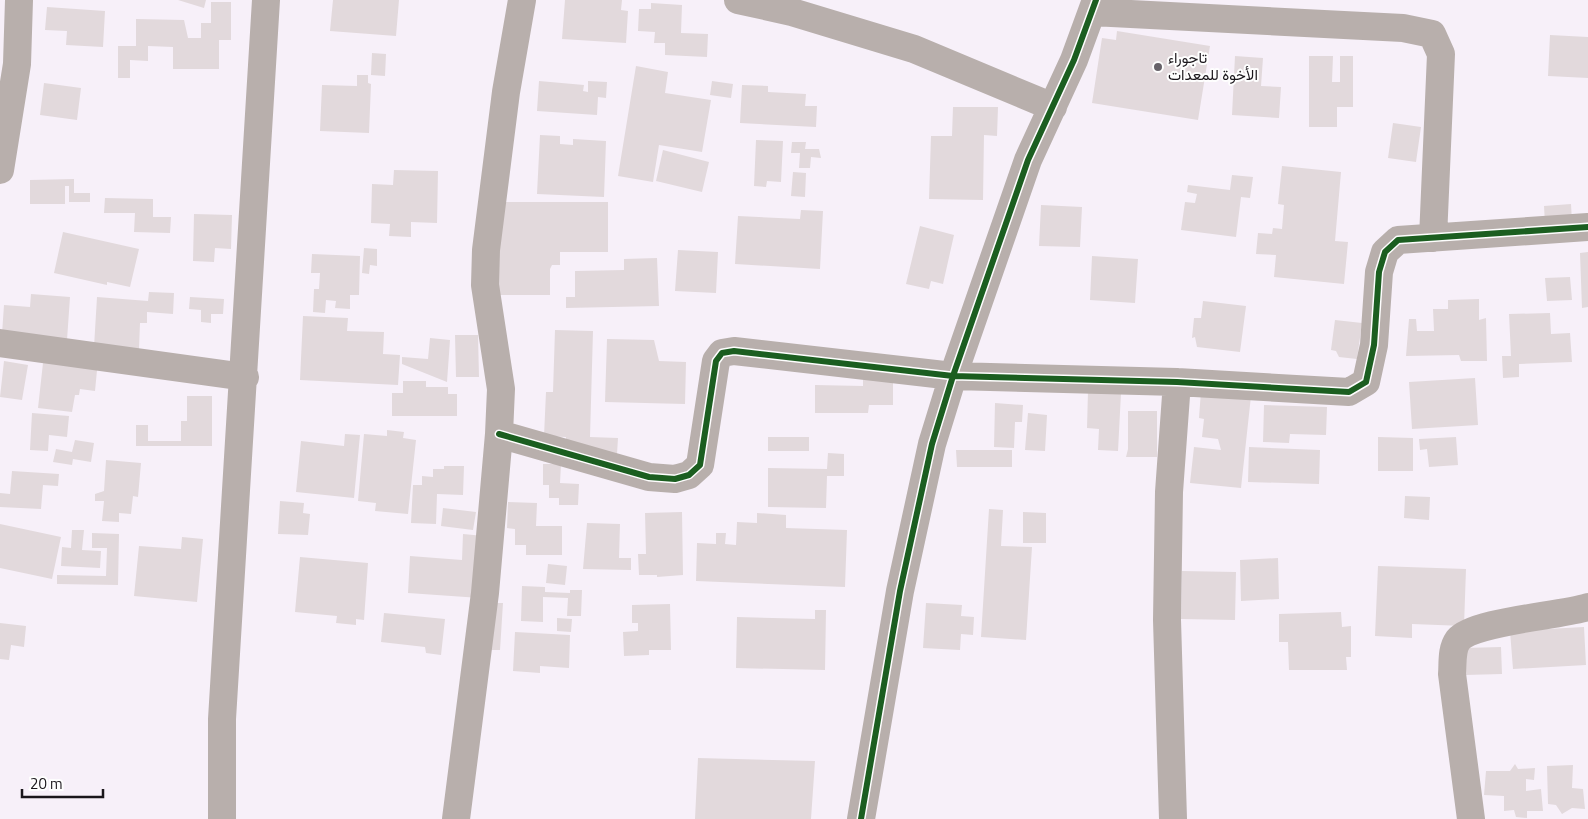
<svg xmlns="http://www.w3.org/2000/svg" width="1588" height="819" viewBox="0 0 1588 819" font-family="'Titillium Web',Vazirmatn,sans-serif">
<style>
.building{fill:#e2d9dc}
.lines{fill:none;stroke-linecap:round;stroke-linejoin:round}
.minor{stroke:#b8afac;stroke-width:28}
.cycleway-casing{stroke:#fefefe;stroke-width:9}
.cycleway{stroke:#1b5e20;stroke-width:6}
.poi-dot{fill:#676269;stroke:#fefefe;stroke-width:2}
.labels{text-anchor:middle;stroke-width:4;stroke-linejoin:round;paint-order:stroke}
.poi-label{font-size:15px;fill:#1a161b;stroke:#fefefe;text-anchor:start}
</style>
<rect width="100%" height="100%" fill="#f7f0f9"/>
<!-- building -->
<path class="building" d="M178 0H206L204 8Z
M333 0H399L396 36 330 31Z
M565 0H622L621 10 628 11 626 43 562 39Z
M211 2H231V40H219V69H173V47L148 46V61L130 60V78H118V46H136V19L184 20 188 38H201V23H211Z
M651 3 682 5 681 33 708 34 707 57 665 55V43H654L655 32 638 31 639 9H651Z
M47 7 105 11 103 47 66 45 67 31 45 30Z
M1117 31 1210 46 1198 120 1092 103 1102 38 1116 40Z
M1550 35 1588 37V78L1548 76Z
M372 53 386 54 385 76 371 75Z
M1235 56 1263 58 1261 86 1281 87 1279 118 1232 115Z
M1309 56H1333L1332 82H1340V56H1353V107H1337V127H1309Z
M636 66 668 72 665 93 711 100 702 152 659 145 653 182 618 176Z
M357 75H368V83L371 84 369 133 320 131 322 85 357 86Z
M539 81 584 85 583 91 588 92V81L607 82 606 98 598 97 597 115 537 111Z
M712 81 733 84 731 98 710 95Z
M44 83 81 88 77 120 40 115Z
M742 85 768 86V92L806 94 805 106H817L816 127 740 123Z
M953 107H998L997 136 984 135 983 200 929 199 931 136H952Z
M1393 123 1421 127 1416 162 1388 158Z
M540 135 560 136V144L573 145V139L606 141 604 197 537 194Z
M756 140 783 141 781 182 767 181 766 187 754 186Z
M792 142H806L805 149H819L821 158 811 157 810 168H799L800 153H791Z
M663 150 709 162 702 192 656 181Z
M1282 166 1341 172 1335 241 1348 242 1344 284 1274 277 1276 255 1256 254 1258 233 1272 234 1273 228 1282 229 1284 205 1278 204Z
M394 170 438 171 437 223 411 222V237L389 236 390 224 371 223 372 184 393 185Z
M793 172 806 173 805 197 791 196Z
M1232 175 1253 177 1250 198 1241 197 1236 237 1181 230 1185 202 1195 203 1197 194 1187 192 1188 185 1230 190Z
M74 179V193H90V202H69V186H65V204H30V180Z
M105 198 153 199V217H171L170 233 134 232 135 213H104Z
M493 202H608V252H560V265H552L550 269V295H493Z
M1571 204 1572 222 1545 224 1544 206Z
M1041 205 1082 207 1080 247 1039 246Z
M801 210 823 211 820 269 735 264 738 216 800 219Z
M194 214 232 215 231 249 215 248 214 262 193 261Z
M920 226 954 235 943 284 931 281 929 289 906 284Z
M63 232 139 249 130 287 107 282V285L54 273Z
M364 248 377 249V266L370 265 369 274 362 273Z
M678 250 718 252 716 293 675 291Z
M1588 252V307L1582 308 1580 253Z
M312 254 360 256 359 295H350V309L335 308 336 301 326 300 325 313 313 312 314 289H319L320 273H311Z
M1092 256 1138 259 1135 303 1090 300Z
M657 258 659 306 566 308V297H575V271L624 270V259Z
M1570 277 1572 300 1547 301 1545 278Z
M149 292 174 293 173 314 147 312V323H140L139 349 94 347 97 297 148 301Z
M31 294 70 297 67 340 2 334 4 305 30 307Z
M190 297 224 299 223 314H211V323L201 322V310L189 309Z
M1479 299V320L1486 318 1487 361H1461L1459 355 1406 356 1409 319H1416L1417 331H1434L1433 309H1448V300Z
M1203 301 1246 306 1240 352 1197 347 1195 337 1192 338 1194 318H1201Z
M1550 313 1551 334 1570 333 1572 362 1519 364V377L1503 378 1502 356H1511L1509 314Z
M303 316 348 318 347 331 384 332 383 354 400 355 398 385 300 380Z
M1335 320 1362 323 1357 359 1339 357 1336 351 1331 350Z
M555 330 593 331 590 437 618 438 617 454 566 453V437L544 436 546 392H553Z
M455 335H478L479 377H456Z
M430 338 450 340 447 382 402 364V357L428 359Z
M607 339 654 340 659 361 686 362 685 404 605 402Z
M44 354 98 360 95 391 80 389 79 395H75L72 412 38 408Z
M4 361 28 365 22 400 0 397Z
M863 373H893V405H869L868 413H815V385L863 386Z
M1475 378 1478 425 1412 429 1409 382Z
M403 381H426V387H448V394H457V416H392V393H403Z
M1088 391 1121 393 1118 451 1098 450 1099 429 1087 428Z
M1201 391 1251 396 1241 488 1190 483 1194 447 1221 450 1218 439 1202 437 1204 419 1199 418Z
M187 396H212V446H136V425H148V441H181V421H187Z
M995 403 1023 405 1022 422H1015L1014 448 994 447Z
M1264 405 1327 407 1326 435 1290 434 1289 443 1263 442Z
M1128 411H1157V457H1126L1128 449Z
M32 413 69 416 67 437 49 435 48 451 30 450Z
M1028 413 1047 415 1045 451 1025 450Z
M387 430 404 432 403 438 416 440 408 514 375 511 376 503 358 501 364 434 387 436Z
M345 434 360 435 354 498 296 492 301 441 344 446Z
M768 437H809V451H768Z
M1378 437 1413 438V471H1378Z
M1456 437 1458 465 1429 467 1427 449 1420 450 1419 439Z
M75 440 94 443 91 462 73 459 72 465 53 462 56 449 72 452Z
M1249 447 1320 450 1319 484 1248 482Z
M956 450H1012V467H957Z
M828 453 844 454V476H827L826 508 768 507V468L827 469Z
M106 460 141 463 138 497 133 496 131 514 119 513V522L102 521 104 501H95V494L104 491Z
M543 464H561L560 483 579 484 578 505H559V498H549V485H543Z
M444 466H464L463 495 437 494 436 524 411 523 413 485H422V476L433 477V469H444Z
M12 471 59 474 58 486 43 485 41 509 0 507V493L10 494Z
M1405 496 1430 497 1429 520 1404 518Z
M280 501 304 503 303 513 310 514 308 535 278 534Z
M508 502 537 503 536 526H562V555H526V545H515V529L507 528Z
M443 508 476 512 473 530 441 526Z
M989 509 1003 510 1001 546 1032 547 1026 640 981 637Z
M682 512 683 575 657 577V575H639L638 554H646L645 513Z
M1023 512 1046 513V543H1023Z
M757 513 786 515V528L847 530 845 587 696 581 697 543 716 544V533H726L725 544 736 545 737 522 757 523Z
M587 523 620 524 619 558H631V570L583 569Z
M0 524 61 537 52 579 0 568Z
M72 530H84L82 550 101 551 100 568 61 566 62 547 71 548Z
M92 533 119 534 118 585 57 584V575L106 576 107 548H92Z
M463 534 484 536 480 598 408 593 410 556 462 560Z
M182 537 203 539 197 602 134 596 139 546 181 549Z
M300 557 368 563 364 620 356 619V625L336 623 337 616 295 612Z
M1278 558 1279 599 1241 601 1240 560Z
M548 564 567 566 565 585 546 583Z
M1378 566 1466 569 1464 626 1412 624V638L1375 636Z
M1182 571 1236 572 1235 620 1181 619Z
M522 586 545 587V592L570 593V590H582L581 616H567L568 598 543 597V622L521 621Z
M490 603H503L500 650H488Z
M926 603 962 605 961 616 974 617 973 635 961 634 960 650 923 648Z
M670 604 671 650H649V655L624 656 623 632 638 631V623H632V605Z
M815 610H826L825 670 736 668 737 617 815 619Z
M1341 612 1342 627 1351 626V657H1346L1347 670H1289L1288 642H1279V614Z
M384 613 445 619 441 655 426 653 425 647 381 642Z
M557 618 572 619 571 632 557 631Z
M0 623 26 626 24 647 11 645 9 660 0 659Z
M1584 627 1586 665 1513 669 1510 631Z
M515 632 570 635 569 668 540 666V673L513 671Z
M1501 647 1502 674 1465 675 1464 648Z
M698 758 815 761 811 819H695Z
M1515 764 1518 769 1535 768 1534 780 1526 779V791L1541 789 1543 811H1527V818L1516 817 1514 810 1504 811V796L1484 795 1486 771H1510Z
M1573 765 1572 788 1583 789 1585 809 1572 808 1562 814 1556 805 1548 804 1547 766Z"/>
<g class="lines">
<!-- minor -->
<path class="minor" d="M738 0 792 12 914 49 1053 107
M1092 12 1403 28 1432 34 1441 54 1433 238
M0 170 17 64 19 0
M0 343 245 377
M499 434 649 477 675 479 689 475 700 465 716 361 722 353 734 351 953 376 1177 382 1349 392 1366 382 1374 345 1379 272 1385 252 1398 240 1588 227
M222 819V719L266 0
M456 819 485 593 499 434 501 389 485 285 486 250 506 92 522 0
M861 819 900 591 932 444 953 376 1028 160 1074 60 1096 0
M1173 819 1167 620 1169 492 1177 382
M1471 819 1452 674C1453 663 1451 650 1458 640 1474 621 1560 616 1588 607"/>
<defs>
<path id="cycleway" d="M499 434 649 477 675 479 689 475 700 465 716 361 722 353 734 351 953 376 1177 382 1349 392 1366 382 1374 345 1379 272 1385 252 1398 240 1588 227
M861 819 900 591 932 444 953 376 1028 160 1074 60 1096 0"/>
</defs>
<!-- cycleway casing -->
<use href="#cycleway" class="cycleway-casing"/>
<!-- cycleway -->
<use href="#cycleway" class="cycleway"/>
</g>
<!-- markers -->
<circle class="poi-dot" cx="1158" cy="67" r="5"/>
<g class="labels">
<!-- poi labels -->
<g class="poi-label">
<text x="1168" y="63">تاجوراء<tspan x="1168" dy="17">الأخوة للمعدات</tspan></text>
</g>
</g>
<!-- scale -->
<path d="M22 789v8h81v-8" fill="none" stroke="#1a161b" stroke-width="2.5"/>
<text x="30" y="789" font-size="15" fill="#1a161b" stroke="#fefefe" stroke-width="4" paint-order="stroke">20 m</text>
</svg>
